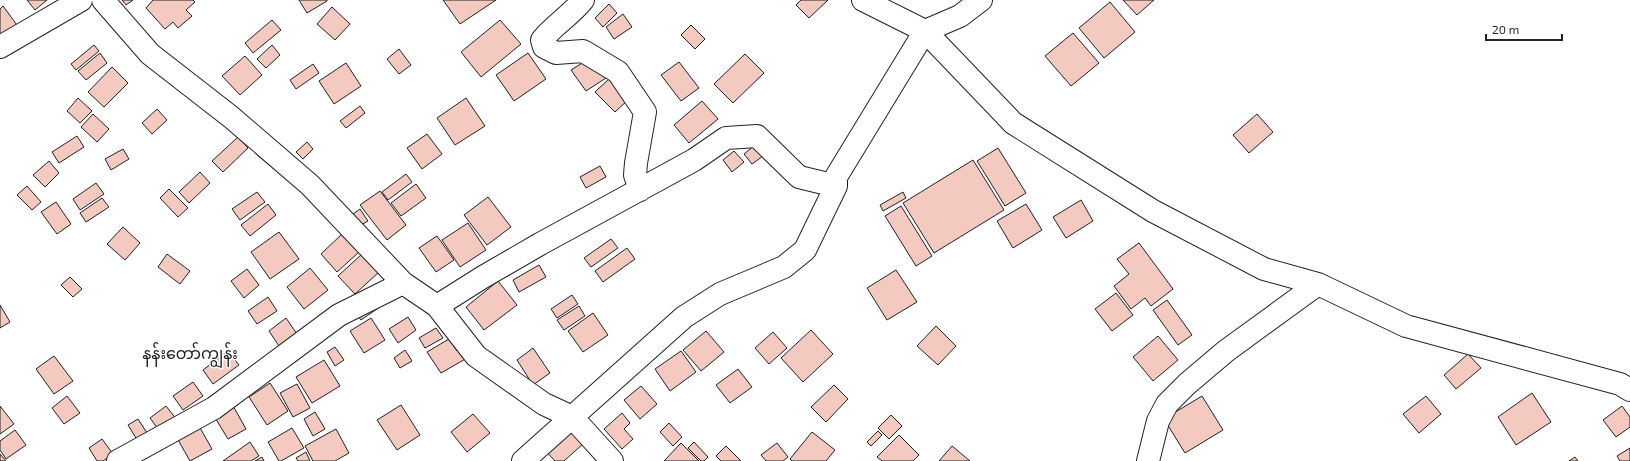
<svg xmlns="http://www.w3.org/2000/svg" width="1630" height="461" viewBox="0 0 1630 461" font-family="'Exo 2','Noto Sans Myanmar',sans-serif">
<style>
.building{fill:#f3c9c0;stroke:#222}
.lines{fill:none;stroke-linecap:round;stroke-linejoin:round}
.minor-casing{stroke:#222;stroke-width:24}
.minor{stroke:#fff;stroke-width:22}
.labels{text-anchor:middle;stroke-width:3;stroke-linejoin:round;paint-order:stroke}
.quarter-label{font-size:16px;fill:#222;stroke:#fff}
</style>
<rect width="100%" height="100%" fill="#fff"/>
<!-- building -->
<path class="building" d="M27 0H47L35 10Z
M122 0H133L126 5Z
M153 0H193L195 2 186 10 192 16 178 28 173 22 165 29 146 8Z
M299 0H327V1L307 13Z
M443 0H496L460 24Z
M801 0H828L809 18 796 5Z
M1123 0H1154L1137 15Z
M1110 2 1135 32 1104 58 1079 28Z
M609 4 617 13 603 27 595 18Z
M3 6 17 25 0 38V9Z
M332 7 350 24 335 40 317 24Z
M623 14 632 27 614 39 606 27Z
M272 20 281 30 253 53 245 43Z
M500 20 521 44 481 77 461 52Z
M691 25 705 39 695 49 681 35Z
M1073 33 1099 63 1071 86 1045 56Z
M94 45 99 51 76 70 71 64Z
M272 45 280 55 266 68 257 59Z
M399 49 411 65 399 74 387 59Z
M100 53 107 63 86 80 78 71Z
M528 53 546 79 514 101 496 75Z
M745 54 764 73 733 103 714 84Z
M245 56 262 75 240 95 222 76Z
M592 57 606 78 586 91 571 70Z
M679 62 699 88 681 101 661 75Z
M346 63 361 86 334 104 319 81Z
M313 64 319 73 296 89 290 80Z
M112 67 128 83 104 107 88 92Z
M610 78 630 98 615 112 595 92Z
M78 98 92 111 80 123 67 111Z
M466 98 485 126 455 145 437 118Z
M702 101 718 119 689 143 674 125Z
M360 106 365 113 346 128 340 121Z
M157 109 167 120 152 134 142 123Z
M93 114 109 129 97 142 81 127Z
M1257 114 1273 132 1249 153 1233 135Z
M427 134 442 154 422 169 407 148Z
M77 136 84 147 59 163 52 152Z
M238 137 248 148 223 172 212 161Z
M307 142 313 149 303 159 296 152Z
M755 145 763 156 752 164 744 154Z
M998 148 1026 193 1005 206 977 161Z
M123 149 129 159 111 170 105 159Z
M734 151 744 162 732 172 723 160Z
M973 160 1004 210 934 253 903 203Z
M49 161 59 173 45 187 33 175Z
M600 166 606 177 586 188 580 177Z
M200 172 210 183 189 203 179 192Z
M406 174 412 182 388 200 382 192Z
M96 183 104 194 80 210 73 199Z
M416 184 426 198 401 216 391 203Z
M27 186 41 202 32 210 17 195Z
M169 189 188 208 178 217 160 198Z
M380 191 406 225 387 240 360 205Z
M257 192 265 202 240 220 232 209Z
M903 192 906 198 883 211 880 205Z
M488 197 511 227 487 245 464 215Z
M102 198 109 207 86 222 80 213Z
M1081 200 1093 221 1066 238 1053 217Z
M56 202 71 224 57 234 41 212Z
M268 204 276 215 250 236 241 225Z
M1026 204 1042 230 1013 248 997 221Z
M901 206 932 256 916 266 885 216Z
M360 209 368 221 361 225 353 214Z
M468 223 486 250 460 267 442 240Z
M123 227 140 243 125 260 107 244Z
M279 232 299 259 270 279 251 252Z
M342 234 359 252 337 272 321 254Z
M437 236 454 260 436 272 419 248Z
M611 239 618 248 591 267 584 258Z
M1139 243 1173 289 1151 306 1145 298 1131 309 1114 286 1129 274 1117 259Z
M627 248 635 259 603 282 595 271Z
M167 254 190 271 180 284 158 267Z
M362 254 379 272 355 294 338 276Z
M539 265 546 277 519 292 513 280Z
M310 268 328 290 304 309 287 287Z
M247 269 259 285 244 298 231 281Z
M896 270 917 302 887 320 867 288Z
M70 277 82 289 73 297 61 285Z
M498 281 517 305 484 330 466 307Z
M1116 293 1133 315 1112 331 1095 309Z
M572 295 578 304 557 318 551 309Z
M268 297 277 311 257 324 248 311Z
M1167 300 1192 335 1178 345 1153 310Z
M373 302 377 309 361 320 356 313Z
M0 305 10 322 0 328Z
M579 306 585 316 564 330 557 320Z
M593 313 608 335 583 352 568 331Z
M408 317 416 330 398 343 389 329Z
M286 318 297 334 279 346 269 331Z
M371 318 385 340 364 353 350 331Z
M936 326 956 346 938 365 917 346Z
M436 328 443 338 425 348 419 338Z
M811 330 833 354 803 382 781 358Z
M706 331 724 352 701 371 683 350Z
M773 332 787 348 769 364 755 348Z
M1158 336 1178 360 1153 381 1133 357Z
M449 339 457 351 461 348 467 358 441 373 427 352Z
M335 347 344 360 335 366 327 352Z
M533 348 550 373 533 385 517 360Z
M405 350 412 361 400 368 394 358Z
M228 351 239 365 213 384 203 370Z
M681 351 696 372 670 391 655 369Z
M1468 354 1481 368 1456 389 1444 375Z
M54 356 73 381 54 394 36 369Z
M324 360 340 386 312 403 296 377Z
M738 369 752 387 730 403 716 385Z
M193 382 203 396 183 410 173 396Z
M270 383 288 411 267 425 249 397Z
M297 384 310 408 293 417 280 393Z
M834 385 848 399 826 422 811 407Z
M641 386 657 404 640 419 624 400Z
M1532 393 1551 422 1516 445 1498 417Z
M67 396 80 413 64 424 52 408Z
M1202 396 1223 430 1185 453 1164 419Z
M1426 396 1441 414 1419 433 1403 414Z
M232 404 246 429 228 439 214 416Z
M401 405 420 435 397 450 377 420Z
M0 406 14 424 0 434Z
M166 406 177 420 160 432 150 418Z
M1622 406 1630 417V427L1616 437 1603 420Z
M315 412 325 429 313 436 304 419Z
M622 413 630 423 624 429 633 439 622 449 604 429Z
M473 414 490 433 467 452 451 432Z
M891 415 902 426 889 439 878 428Z
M138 419 149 436 139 443 128 425Z
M669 423 682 437 673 446 660 432Z
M566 425 584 443 564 461H555L542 447Z
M199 426 212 449 190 461 177 438Z
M292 428 304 448 281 461H279L268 442Z
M336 429 349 453 335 461H313L305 446Z
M15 430 26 445 6 459 0 450V441Z
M878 431 882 435 871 446 867 442Z
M812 432 835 450 826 461H792L790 459Z
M899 435 919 455 913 461H882L877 457Z
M102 439 113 454 103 461H97L89 448Z
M250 442 259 456 251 461H223Z
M694 442 708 457 704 461H701L688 448Z
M681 443 699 461H664Z
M777 443 788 457 783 461H766L761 455Z
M726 446 741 461H721L716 456Z
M952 446 970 461H939Z
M1630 448V461H1620L1617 456Z
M306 452 310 461H298L296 458Z
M0 454 6 461H0Z
M262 457 264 461H255Z
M1575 457 1578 461H1569Z"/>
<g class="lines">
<defs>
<path id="minor" d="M103 0 150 54 231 117 310 185 403 283 437 306 476 356 544 404 572 417 612 461
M583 0C571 15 554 25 542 40L544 47 556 53 583 51 618 72 645 112 636 163 635 175 640 190
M863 0 925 31 1013 123 1153 211 1264 269 1318 284 1406 326 1620 384 1630 390
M0 47 81 0
M437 306 483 277 540 244 694 160 726 138 757 136 799 177 836 186
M118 461 214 408 339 315 403 283
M523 461 684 317 720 294 784 267 805 250 836 186V177L925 31 960 16 981 0
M1148 461 1158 421 1167 404 1187 384 1226 351 1318 284"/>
</defs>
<!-- minor casing -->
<use href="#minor" class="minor-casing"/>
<!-- minor -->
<use href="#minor" class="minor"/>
</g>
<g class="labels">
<!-- quarter labels -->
<g class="quarter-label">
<text x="190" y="359">နန်းတော်ကျွန်း</text>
</g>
</g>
<!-- scale -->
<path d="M1486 34v6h76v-6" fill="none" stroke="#222222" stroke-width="2"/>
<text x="1492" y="34" font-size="12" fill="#222222" stroke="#ffffff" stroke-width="3" paint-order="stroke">20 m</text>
</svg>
